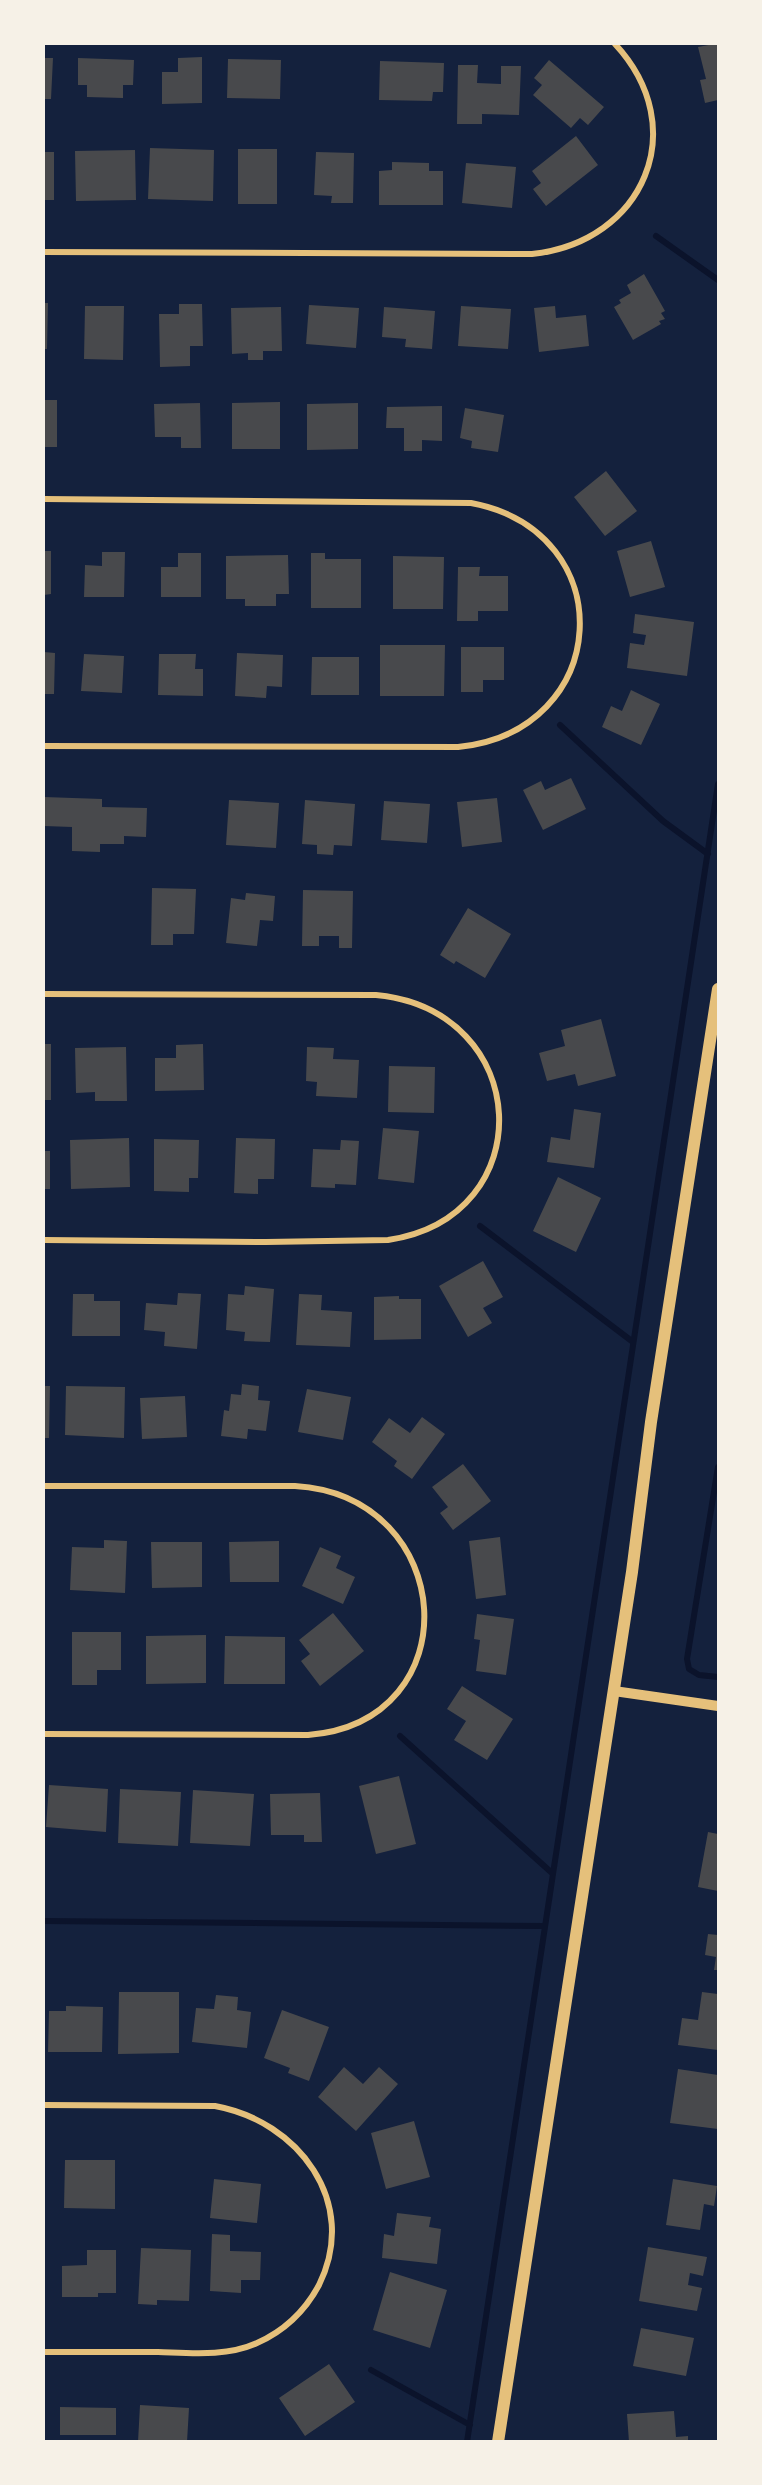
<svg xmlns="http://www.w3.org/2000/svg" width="762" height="2485" viewBox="0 0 762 2485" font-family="Manrope,sans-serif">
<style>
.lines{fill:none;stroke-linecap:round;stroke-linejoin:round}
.stream{stroke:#0b132b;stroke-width:6}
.building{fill:#48494c}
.minor{stroke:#e5c07b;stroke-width:6}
.tertiary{stroke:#e5c07b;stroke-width:10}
.secondary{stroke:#e5c07b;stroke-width:12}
</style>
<rect width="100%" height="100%" fill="#14213d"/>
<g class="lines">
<!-- stream -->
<path class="stream" d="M656 236 718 280
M560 725 663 821 708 854
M480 1226 633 1342
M718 1467 687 1659 689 1669 699 1675 718 1677
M400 1736 552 1873
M44 1921 544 1926
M371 2370 470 2425
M467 2442 718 784"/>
</g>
<!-- building -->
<path class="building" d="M714 44H718V100L705 103 700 80 706 79 698 47Z
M202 57V103L162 104V72H178V58Z
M44 58H53L51 99H44Z
M78 58 134 60 133 85H123V98L87 97V85H78Z
M228 59 281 60 280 99 227 98Z
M549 60 604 107 588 125 580 118 571 128 533 95 542 85 534 78Z
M380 61 444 63 443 92H433L432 101 379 100Z
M458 65H478L477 83 501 84V66H521L519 115 482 114V124H457Z
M576 136 598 165 546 206 533 189 541 183 532 171Z
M150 148 214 150 213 201 148 199Z
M238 149H277V204H238Z
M135 150 136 200 76 201 75 151Z
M44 152H54V200H44Z
M316 152 354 153 353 203H331L332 196 314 195Z
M392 162 429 163V171H443V205H379V171L392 170Z
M466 163 516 167 512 208 462 203Z
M644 274 665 311 661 313 665 319 659 321 661 324 633 340 614 307 621 303 619 300 631 293 627 285Z
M44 303H48L47 349H44Z
M179 304H202L203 346H190V366L160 367 159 314H179Z
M309 305 359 308 356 348 306 344Z
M85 306H124L123 360 84 359Z
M461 306 511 309 508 349 458 346Z
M555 306 556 318 586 315 589 346 539 352 534 308Z
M281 307 282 351H263V360H248V353L232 354 231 308Z
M384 307 435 311 432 349 405 347 406 339 382 337Z
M44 400H57V447H44Z
M280 402V449H232V403Z
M200 403 201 448H181V437H155L154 404Z
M358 403V449L307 450V404Z
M442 406V441L422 440V451H404V428H386L387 407Z
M465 408 504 415 498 452 471 448 472 441 460 438Z
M606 471 637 511 605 536 574 497Z
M651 541 665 587 630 597 617 551Z
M44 551H51V594L44 595Z
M102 552H125L124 597H84L85 565 102 566Z
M178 553H201V597H161V567H178Z
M311 553H325V559H361V608H311Z
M288 555 289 594H276V606H245V599H226V556Z
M393 556 444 557 443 609H393Z
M458 567H480L479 576H508V611H478V621H457Z
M635 614 694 622 687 676 627 668 630 643 644 645 646 635 633 633Z
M380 645H445L444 696H380Z
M461 647H504V680H483V692H461Z
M44 652 55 653 54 694H44Z
M237 653 283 655 282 687 267 686 266 698 235 696Z
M84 654 124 656 122 693 81 691Z
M159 654H196L195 669H203V696L158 695Z
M312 657H359V695H311Z
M631 690 660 704 641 745 602 727 611 706 622 711Z
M571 778 586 809 543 830 523 790 541 781 545 790Z
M44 797 102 799V807L147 808 146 837 124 836V844H100V852L72 851V827L44 826Z
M497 798 502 842 462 847 457 802Z
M229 800 279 803 276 848 226 845Z
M305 800 355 804 352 846 334 845 333 855 317 854V845L302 844Z
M384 801 430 804 427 843 381 840Z
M152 888 196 889 194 934H173V945H151Z
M303 890 353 891 352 948H339V936H319V946H302Z
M246 893 275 896 273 921 260 920 257 946 226 943 231 898 245 900Z
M468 908 511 934 485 978 456 961 454 964 440 955Z
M601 1019 616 1076 578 1086 575 1074 547 1081 539 1053 565 1046 561 1030Z
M44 1044H51V1100H44Z
M203 1044 204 1090 155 1091V1058H176V1045Z
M126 1047 127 1101H95V1092L76 1093 75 1048Z
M307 1047 334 1048 333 1059 359 1060 357 1098 316 1096 317 1082 306 1081Z
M389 1066 435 1067 434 1113 388 1112Z
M574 1109 601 1113 594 1168 547 1162 551 1137 570 1140Z
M383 1128 419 1131 414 1183 378 1179Z
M129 1138 130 1187 71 1189 70 1140Z
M236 1138 275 1139 274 1179H258V1194L234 1193Z
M154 1139 199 1140 198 1178H189V1192L154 1191Z
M341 1140 359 1141 356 1185 335 1184V1188L311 1187 313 1149 340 1150Z
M44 1151H50V1189H44Z
M558 1177 601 1198 576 1252 533 1231Z
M483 1261 503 1297 483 1308 492 1323 468 1337 439 1286Z
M245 1286 274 1289 270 1342 244 1341 245 1332 226 1330 228 1294 244 1295Z
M178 1293 201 1294 197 1349 164 1346 165 1332 144 1330 146 1303 177 1305Z
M73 1294H94V1301H120V1336H72Z
M299 1294 322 1295 321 1310 352 1312 350 1347 296 1345Z
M399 1296V1299H421V1339L374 1340V1297Z
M242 1384 259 1386 258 1400 270 1401 266 1431 248 1429 247 1439 221 1436 224 1410 229 1411 231 1394 241 1395Z
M44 1386H50L49 1438H44Z
M66 1386 125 1387 124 1438 65 1435Z
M307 1389 351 1397 343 1440 298 1432Z
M185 1396 187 1437 142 1439 140 1398Z
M422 1417 445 1434 412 1479 394 1466 397 1461 372 1442 389 1418 410 1433Z
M463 1464 491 1501 453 1530 440 1513 448 1507 432 1487Z
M500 1537 506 1595 476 1599 469 1541Z
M104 1540 127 1541 125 1593 70 1590 72 1547 104 1548Z
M279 1541V1582H230L229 1542Z
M151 1542H202V1587L152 1588Z
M320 1547 341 1556 336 1568 355 1577 343 1604 302 1586Z
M333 1613 364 1651 320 1686 301 1661 310 1654 299 1640Z
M477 1614 514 1619 506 1675 476 1671 480 1640 474 1639Z
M72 1632H121V1670H97V1685H72Z
M206 1635V1683L146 1684V1636Z
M225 1636 285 1637V1684H224Z
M462 1686 513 1719 487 1760 454 1740 466 1721 447 1709Z
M399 1776 416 1844 376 1854 359 1786Z
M49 1785 108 1789 106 1832 46 1827Z
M120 1789 181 1792 178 1846 118 1843Z
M193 1790 254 1794 250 1846 190 1843Z
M320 1793 322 1842H304V1835H271L270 1794Z
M708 1832 718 1834V1891L698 1887Z
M708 1934 718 1935V1970H714L716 1957 705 1955Z
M119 1992H179V2053L118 2054Z
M702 1992 718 1994V2050L678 2045 682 2018 698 2020Z
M216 1995 238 1997 237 2010 251 2012 247 2048 192 2042 196 2008 214 2009Z
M66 2006 103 2007 102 2052H48L49 2011H66Z
M282 2010 329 2027 309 2081 288 2073 290 2068 264 2058Z
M344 2067 363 2084 379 2067 398 2084 356 2131 318 2097Z
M678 2069 718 2075V2129L670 2123Z
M414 2121 430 2177 386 2189 371 2133Z
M65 2160H115V2209L64 2208Z
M214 2179 261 2184 257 2223 210 2218Z
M673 2179 717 2186 714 2206 704 2204 700 2230 666 2225Z
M397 2213 431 2217 429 2227 441 2229 437 2264 382 2258 384 2234 394 2236Z
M212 2234 230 2235V2251L261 2252 260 2280H241V2293L210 2291Z
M648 2247 707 2257 703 2276 690 2273 688 2285 702 2288 697 2311 639 2301Z
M141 2248 191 2250 189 2301 157 2300V2305L138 2304Z
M87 2250H116V2293H98V2297H62V2266L87 2265Z
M390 2272 447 2290 430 2348 373 2330Z
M641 2328 694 2338 686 2376 633 2366Z
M329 2364 355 2402 305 2436 279 2398Z
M140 2405 189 2408 187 2442H138Z
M60 2407 116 2408V2435H60Z
M674 2411 676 2437 688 2436V2442H629L627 2414Z"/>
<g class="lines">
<!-- minor -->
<path class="minor" d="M44 252 532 254C644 242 693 128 615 44
M44 499 471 503C624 532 612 732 458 747L44 746
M44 994 376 995C533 1010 543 1217 388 1240L266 1242 44 1240
M44 1486H295C458 1496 472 1722 308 1735L44 1734
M44 2105 215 2106C298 2121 360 2202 319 2285 305 2311 284 2331 257 2343 226 2357 190 2353 158 2352 120 2352 82 2352 44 2352"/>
<!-- tertiary -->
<path class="tertiary" d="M614 1691 718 1706"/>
<!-- secondary -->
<path class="secondary" d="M498 2442 632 1572 651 1422 718 989"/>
</g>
<!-- border -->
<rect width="762" height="2485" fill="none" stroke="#f6f1e7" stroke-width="90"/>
</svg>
